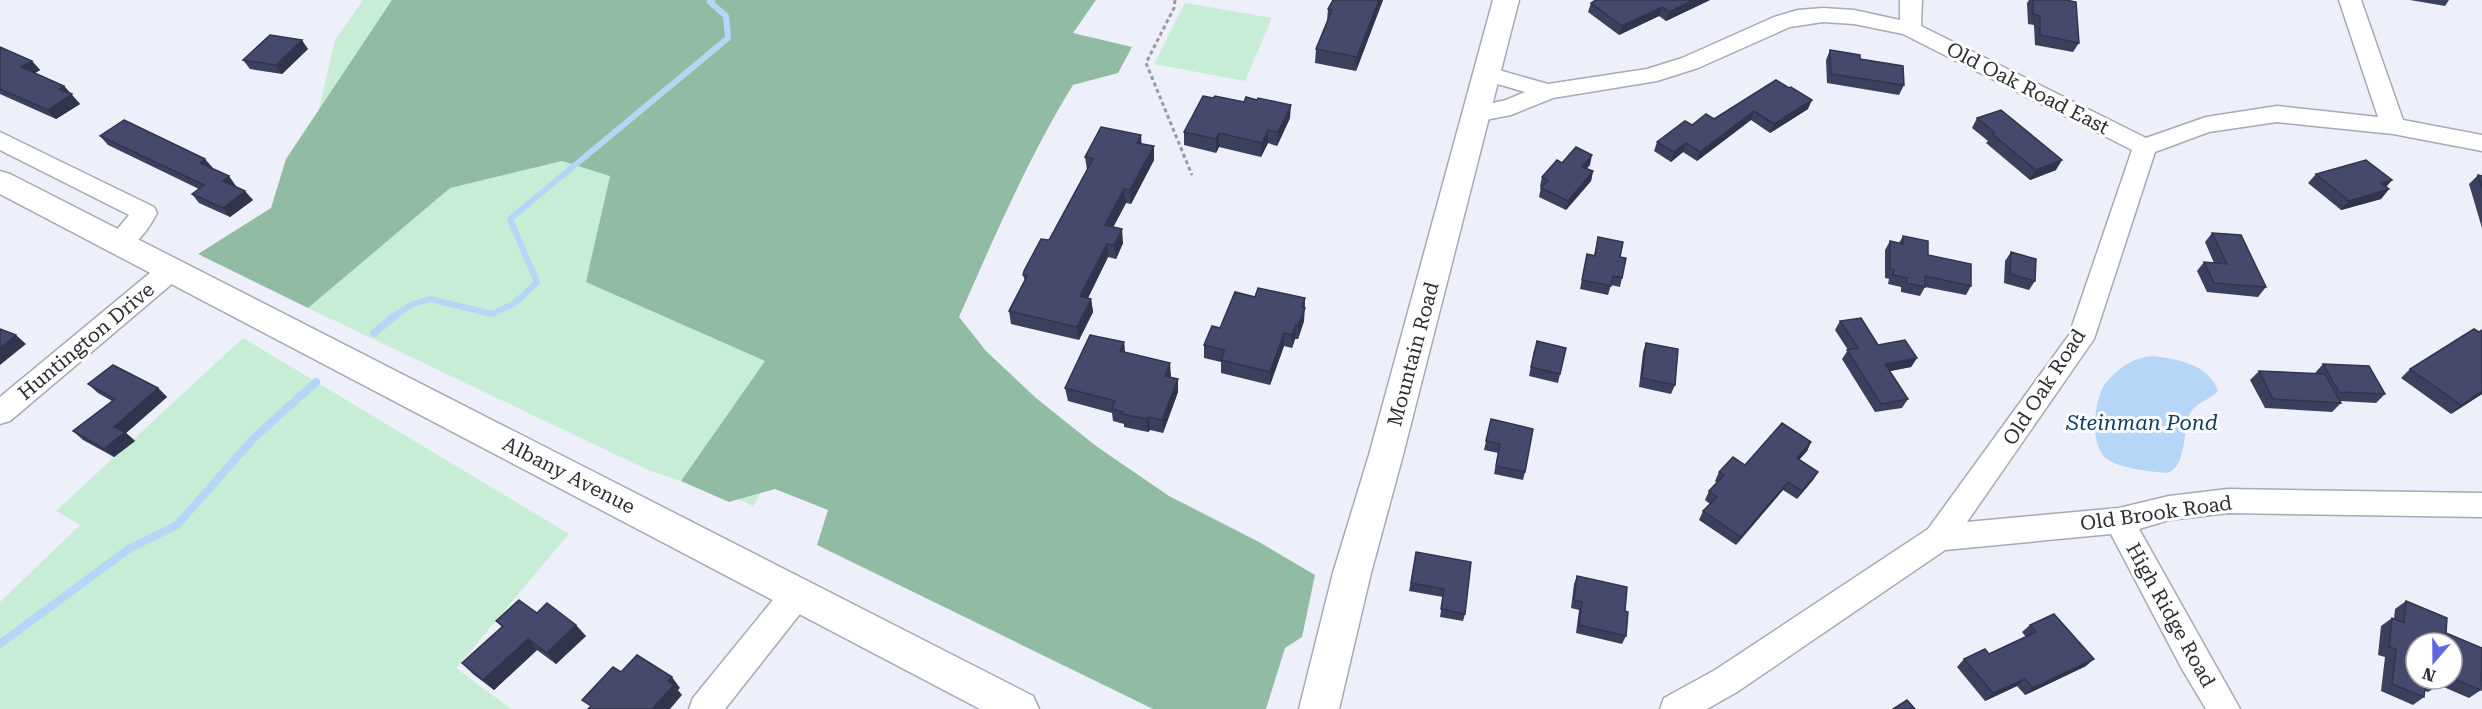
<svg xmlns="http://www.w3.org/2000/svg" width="2482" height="709" viewBox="0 0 2482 709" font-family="'Roboto Serif',serif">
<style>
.green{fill:#c7edd6}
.forest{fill:#91bca3}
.water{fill:#b6d6f7}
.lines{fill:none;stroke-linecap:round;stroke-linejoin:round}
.stream-far1{stroke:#b6d6f7;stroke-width:6}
.stream{stroke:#b6d6f7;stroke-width:8}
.minor-casing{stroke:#a7a9b4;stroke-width:3}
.secondary-casing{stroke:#a7a9b4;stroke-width:3}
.trunk-casing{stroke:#a7a9b4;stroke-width:3}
.path{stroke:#999aa2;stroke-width:3;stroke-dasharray:4 3;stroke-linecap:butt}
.minor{fill:#fff;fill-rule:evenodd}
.secondary{fill:#fff;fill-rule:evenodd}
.trunk{fill:#fff;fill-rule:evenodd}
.wall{fill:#3b405d;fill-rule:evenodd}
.shaded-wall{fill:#30344c}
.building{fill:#454a6c;stroke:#30344c;stroke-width:1.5}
.labels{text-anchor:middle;stroke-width:6;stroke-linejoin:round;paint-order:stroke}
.street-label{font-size:20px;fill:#2c2d31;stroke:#fff}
.water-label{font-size:21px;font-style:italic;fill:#0d3d66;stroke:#fff}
</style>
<rect width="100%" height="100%" fill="#edeffa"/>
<!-- green -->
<path class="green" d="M363 0H1056L753 506 687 474 681 481 648 470 308 308 323 295 281 274 335 40Z
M1185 3 1272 18 1245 81 1154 64Z
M243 338 569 534 456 668 511 709H0V602L80 525 56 511Z"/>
<!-- forest -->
<path class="forest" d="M392 0H1096L1073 33 1132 47 1118 73 1073 85C1028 158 994 238 959 317L986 351 1036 398 1096 446 1169 496 1259 542 1315 575 1302 637 1285 648 1266 709H1153L817 545 828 510 775 489 729 502 681 481 765 361 586 282 610 176 562 161 450 188 308 308 198 254 271 208 286 159Z"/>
<!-- water -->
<path class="water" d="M2152 356C2177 359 2209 364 2218 391 2208 402 2193 402 2188 419 2183 435 2186 469 2166 473 2148 471 2122 469 2107 459 2089 446 2094 400 2105 384 2118 368 2132 358 2152 356Z"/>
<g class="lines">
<!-- stream-far1 -->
<path class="stream-far1" d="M393 317 411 305 430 299 492 314 515 303 537 282 510 219 728 38 726 16 710 2 712 0"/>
<!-- stream -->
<path class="stream" d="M374 333 395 316
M0 644 130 548 177 525 254 438 316 382"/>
<defs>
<path id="minor" d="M1900 0H1922L1921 26 2146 138 2206 117 2277 106 2378 117 2339 0H2361L2403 120 2482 135V151L2393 134 2277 122 2209 132 2155 152 2094 339 1967 522 2119 508 2169 496 2228 489 2482 493V517L2228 513 2169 520 2139 529 2240 709H2206L2182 669 2111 534 1945 550 1737 692 1707 709H1660L1664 698 1715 670 1928 529 2069 335 2132 150 1903 34 1854 24 1823 22 1790 27 1698 68 1657 81 1553 98 1511 115 1475 122 1467 119 1463 114 1467 109 1506 100 1525 92 1477 78 1474 73 1477 68 1485 66 1548 84 1647 69 1682 58 1774 17 1798 10 1823 8 1854 10 1900 20Z
M0 132 154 207 157 213C148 230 131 256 110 249L106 243 129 215 0 150Z
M171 261 180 263 184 270 180 277 10 421 0 424V397L162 263Z
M796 581 807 585 811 595 807 605 725 709H689L693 698 785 585Z"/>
<path id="secondary" d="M1493 0H1519L1403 455 1371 573 1339 709H1299L1333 573 1369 455Z"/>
<path id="trunk" d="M0 171 10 174 1033 696 1039 709H980L0 194Z"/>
</defs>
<!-- minor casing -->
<use href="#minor" class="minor-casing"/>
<!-- secondary casing -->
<use href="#secondary" class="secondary-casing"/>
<!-- trunk casing -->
<use href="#trunk" class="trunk-casing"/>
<!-- path -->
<path class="path" d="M1175 0 1174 8 1146 63 1192 175"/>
<!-- minor -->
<use href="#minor" class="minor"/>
<!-- secondary -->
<use href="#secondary" class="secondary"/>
<!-- trunk -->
<use href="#trunk" class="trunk"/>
</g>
<!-- wall -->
<path class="wall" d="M1383 0 1356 71 1315 63 1316 49 1327 21 1328 9Z
M1596 0H1710L1666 21 1659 16 1619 35 1588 12 1591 3Z
M2029 0H2066L2079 43 2073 52 2035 45 2034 25 2028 24 2027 3Z
M2410 0H2449L2445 6Z
M0 47 32 61 40 70 35 73 64 86 80 104 56 119 0 94Z
M308 49 282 74 250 69 243 60Z
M1830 50 1860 59 1904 85 1899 95 1827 83 1826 60Z
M1776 80 1808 109 1770 133 1751 120 1697 161 1683 152 1671 162 1654 151 1657 142 1692 125 1714 119Z
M1290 118 1277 146 1268 143 1261 157 1219 147 1216 153 1184 145V132Z
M1977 118 2056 170 2030 180 1986 143 1988 141 1972 128Z
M100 136 205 159 212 169 236 186 235 187 253 200 230 217 199 203 192 194 199 189 108 145Z
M1141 144 1154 160 1131 204 1126 203 1113 227 1123 243 1116 259 1108 257 1088 298 1091 299 1093 312 1079 340 1011 324 1009 311 1025 281 1023 275 1049 240 1087 170 1085 157Z
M1562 163 1590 165 1586 168 1593 171 1591 181 1566 210 1539 197 1541 187 1540 186 1542 177Z
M2316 174 2392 180 2386 187 2389 189 2381 199 2341 210 2308 183Z
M2478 175 2482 176V228L2469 184Z
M2212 233 2266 287 2258 297 2207 292 2197 271 2204 262 2214 263 2205 242Z
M1903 236 1971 286 1966 295 1925 287 1920 296 1901 292V287L1888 284 1889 279 1885 278V250L1890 241 1899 243Z
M1598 237 1620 257 1622 278 1620 287 1611 285 1608 295 1580 289 1587 254 1594 255Z
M2011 252 2035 281 2029 290 2004 283 2005 261Z
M1255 297 1305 298 1304 321 1298 339H1295L1292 348 1284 346 1270 385 1221 373V362L1204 358V345L1220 328Z
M1840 321 1878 345 1917 358 1911 367 1890 371 1908 399 1902 408 1875 412 1842 359 1848 350 1835 330Z
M2482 330V394L2451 414 2401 378 2410 369Z
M1124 342 1125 353 1170 363V377L1178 379V392L1163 433 1150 430 1148 432 1124 427V424L1113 421 1112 413 1068 401 1065 388Z
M1646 343 1675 385 1671 394 1639 387 1643 352Z
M1534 350 1560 374 1558 383 1529 376Z
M2323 364 2385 394 2376 403 2340 401 2341 403 2332 412 2265 408 2250 380 2259 371 2315 374V373Z
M88 384 158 388 167 397 126 433 135 441 114 457 83 440 73 431 112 401 98 393Z
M1491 419 1525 472 1523 480 1494 474 1498 453 1484 450Z
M1811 442 1807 451 1799 459 1818 472 1813 480 1797 499 1783 490 1736 545 1699 520 1703 511 1710 504 1705 500 1709 491 1717 483 1715 481 1719 472 1745 465Z
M1416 552 1465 614 1463 621 1440 617 1443 597 1409 591Z
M1577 576 1625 611 1626 636 1622 644 1576 633 1579 610 1571 608 1574 584Z
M2406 601 2446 633 2481 690 2469 698 2439 685 2428 692 2425 691 2424 697 2413 705 2381 691 2385 657 2378 655 2381 626 2392 618 2394 619 2395 609ZM2452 643V679H2416Z
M537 613 586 636 556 664 537 650 494 690 473 674 462 663 502 627 496 621Z
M2030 625 2086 666 2025 695 2017 686 1985 701 1957 667 1964 659 1989 654 2026 637 2022 632Z"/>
<!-- shaded-wall -->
<path class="shaded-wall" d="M1379 0H1383L1356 71 1357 57Z
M1694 0H1710L1666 21 1669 12Z
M1662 7 1659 16 1619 35 1622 26Z
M302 40 308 49 282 74 276 65Z
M32 61 40 70 30 76 21 67Z
M64 86 80 104 56 119 48 110 59 89Z
M1812 100 1808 109 1770 133 1774 124Z
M1291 105 1290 118 1277 146 1278 132Z
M1754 111 1751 120 1697 161 1700 152Z
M1268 130V143L1261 157 1262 143Z
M1219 133V147L1216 153V139Z
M1141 135 1142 149 1137 143Z
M1686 143 1683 152 1671 162 1674 152Z
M1154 146V160L1131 204 1130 190Z
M1592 155 1590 165 1580 176 1582 167Z
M205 159 213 168 207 172 200 163Z
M2062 160 2056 170 2030 180 2036 170Z
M1593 171 1591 181 1566 210 1568 201Z
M229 176 236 186 230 190 223 181Z
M2392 180 2384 189 2381 183Z
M1124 189 1126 203 1107 239 1105 225Z
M2389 189 2381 199 2341 210 2349 201Z
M245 191 253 200 230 217 223 208Z
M1122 229 1123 243 1116 259 1114 245Z
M1107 244 1108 257 1082 310 1080 296Z
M1305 298 1304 321 1298 339V326L1302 307Z
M1091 299 1093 312 1079 340 1077 327Z
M1296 325 1295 339 1292 348V335Z
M1284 333V346L1270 385V372Z
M16 335 26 344 0 365V348Z
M1124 342 1125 355 1120 351Z
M1917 358 1911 367 1880 373 1885 364Z
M1170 363 1171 376 1166 389 1165 376Z
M1178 379V392L1163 433 1162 420Z
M158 388 167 397 126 433 135 441 114 457 104 449 114 427Z
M2482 391V394L2451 414 2461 405Z
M1149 417 1150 430 1148 432 1146 419Z
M1811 442 1807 451 1793 467 1797 458Z
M1818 472 1813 480 1797 499 1802 491Z
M1788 482 1783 490 1736 545 1741 537Z
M576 625 586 636 556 664 547 653Z
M528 639 537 650 494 690 483 680Z
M2094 659 2086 666 2025 695 2033 688Z
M672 677 680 688 678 690 682 695 670 709H652L668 681Z
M2025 679 2017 686 1985 701 1993 693Z"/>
<!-- building -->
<path class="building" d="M1333 0H1379L1357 57 1316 49 1332 10 1328 9Z
M1596 0H1694L1669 12 1662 7 1622 26 1591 3Z
M2033 0H2066L2076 2 2079 43 2040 35V16L2033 14Z
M270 35 302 40 276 65 243 60Z
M0 47 32 61 21 67 64 86 59 89 72 94 48 110 0 89Z
M1830 50 1860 55V59L1903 66 1904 85 1831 74Z
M1776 80 1789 88 1791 87 1812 100 1774 124 1754 111 1700 152 1686 143 1674 152 1657 142 1685 121 1692 125 1706 114 1714 119Z
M1203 96 1213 98 1215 96 1244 102 1246 97 1257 100 1258 98 1291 105 1278 132 1268 130 1262 143 1219 133 1216 139 1184 132Z
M2001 110 2062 160 2036 170 1992 134 1995 133 1977 118Z
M124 120 205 159 200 163 229 176 223 181 245 191 223 208 192 194 204 185 100 136Z
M1101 127 1141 135 1137 143 1154 146 1130 190 1124 189 1105 225 1122 229 1114 245 1107 244 1080 296 1091 299 1077 327 1009 311 1027 276 1023 275 1024 271 1041 239 1049 240 1093 159 1085 157Z
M1576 147 1592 155 1582 167 1593 171 1568 201 1541 188 1548 180 1542 177 1557 160 1562 163Z
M2366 160 2392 180 2381 183 2389 189 2349 201 2316 174Z
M2478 175 2482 176V188Z
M2212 233 2241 235 2266 287 2214 283 2204 262 2227 264Z
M1903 236 1928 241V255L1971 264V286L1925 276V287L1906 283 1907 278 1893 275 1894 270 1890 269V241L1903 244Z
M1598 237 1623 242 1620 257 1626 258 1622 278 1613 276 1611 286 1582 280 1587 254 1595 256Z
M2011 252 2036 259 2035 281 2010 274Z
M1258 288 1305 298 1302 307 1305 308 1298 326 1296 325 1292 335 1284 333 1270 372 1221 360 1225 350 1204 345 1212 326 1220 328 1235 292 1255 297Z
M1861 318 1878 345 1905 340 1917 358 1885 364 1908 399 1881 404 1847 350 1858 348 1840 321Z
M0 329 16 335 0 348Z
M2474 329 2479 332 2482 330V391L2461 405 2410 369Z
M1090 335 1124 342 1120 351 1170 363 1165 376 1178 379 1162 420 1149 417 1146 419 1122 414 1123 412 1112 409 1115 401 1065 388Z
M1537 341 1566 348 1560 374 1531 367Z
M1646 343 1678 349 1675 385 1642 378Z
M2323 364 2369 366 2385 394 2339 392Z
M113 365 158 388 114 427 125 432 104 449 73 431 115 399 88 384Z
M2259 371 2325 374 2341 403 2273 399Z
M1491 419 1533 429 1525 472 1496 466 1500 444 1486 441Z
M1782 423 1811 442 1797 458 1818 472 1802 491 1788 482 1741 537 1703 511 1717 497 1709 491 1724 475 1719 472 1733 457 1745 465Z
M1416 552 1471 562 1465 614 1441 609 1444 589 1411 583Z
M1577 576 1627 587 1625 611 1628 612 1626 636 1579 625 1582 602 1574 600Z
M519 600 537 613 547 603 576 625 547 653 528 639 483 680 462 663 503 626 496 621Z
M2406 601 2447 618 2446 633 2482 648 2481 690 2452 678V643H2416V679H2426L2424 697 2392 684 2396 649 2389 647 2392 618 2404 623Z
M2054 614 2094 659 2033 688 2025 679 1993 693 1964 659 1985 649 1989 654 2036 632 2030 625Z
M637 655 672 677 668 681 674 685 652 709H588L591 706 582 700 613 667 621 672Z
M2427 679H2440L2439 684Z
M1907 700 1915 709H1893Z"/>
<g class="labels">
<!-- street labels -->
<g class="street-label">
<text transform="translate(2028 88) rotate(27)" y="7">Old Oak Road East</text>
<text transform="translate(86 341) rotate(-40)" y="7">Huntington Drive</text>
<text transform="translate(1413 354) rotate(-75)" y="7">Mountain Road</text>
<text transform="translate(2044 387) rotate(-57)" y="7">Old Oak Road</text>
<text transform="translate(569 475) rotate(27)" y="7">Albany Avenue</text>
<text transform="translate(2156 513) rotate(-8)" y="7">Old Brook Road</text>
<text transform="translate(2171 615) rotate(61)" y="7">High Ridge Road</text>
</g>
<!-- water labels -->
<g class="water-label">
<text x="2142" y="430">Steinman Pond</text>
</g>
</g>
<!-- north arrow -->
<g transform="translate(2434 661) rotate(200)"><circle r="28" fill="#ffffff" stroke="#ababad" stroke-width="1.5"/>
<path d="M0-4.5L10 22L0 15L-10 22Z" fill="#5f68e0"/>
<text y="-9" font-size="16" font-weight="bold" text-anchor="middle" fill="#2c2d31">N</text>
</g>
</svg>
